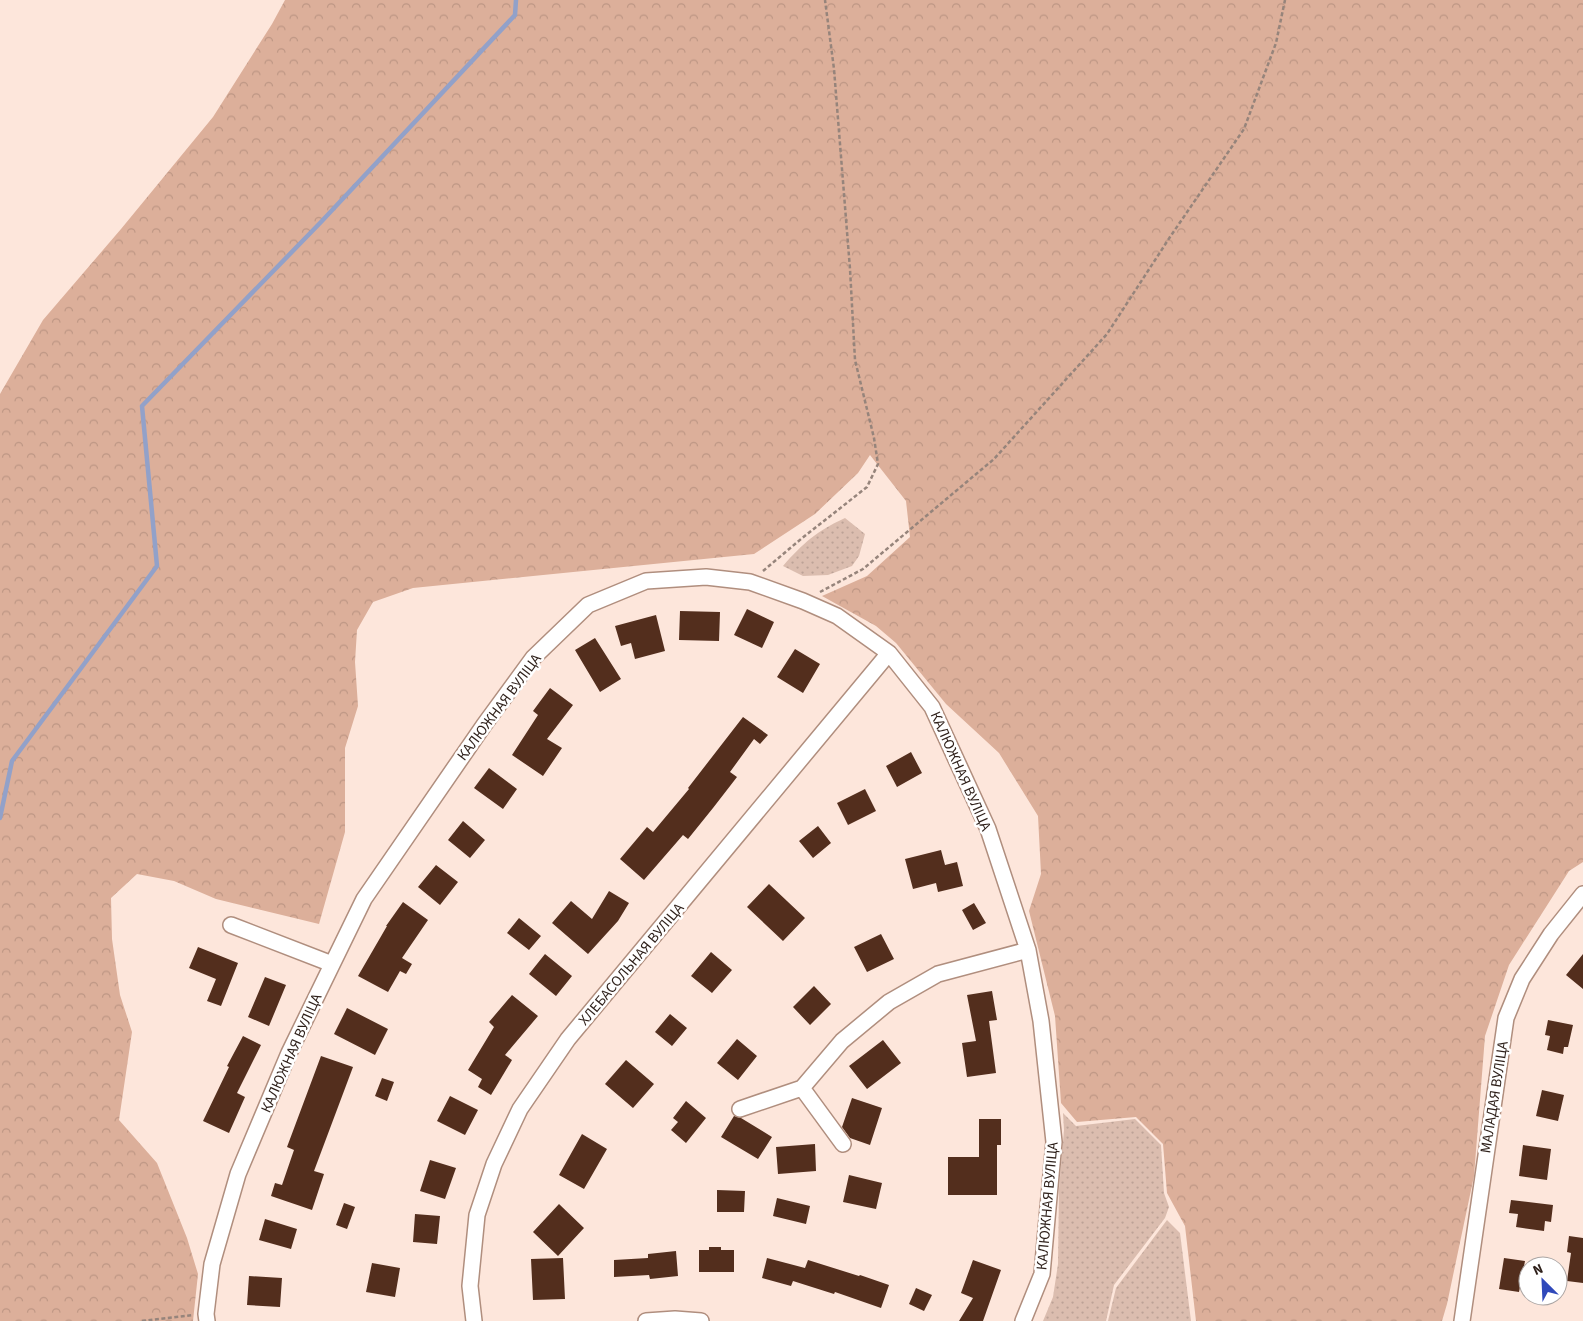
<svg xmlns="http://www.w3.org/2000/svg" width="1583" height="1321" viewBox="0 0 1583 1321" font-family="'Source Sans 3',sans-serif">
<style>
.grass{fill:url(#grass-dots)}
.forest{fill:url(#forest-crowns)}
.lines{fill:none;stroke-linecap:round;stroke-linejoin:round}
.stream{stroke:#92a1c9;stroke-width:4.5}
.building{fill:#532e1d}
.minor-casing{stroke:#b08e7e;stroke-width:18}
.path{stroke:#96847b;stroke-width:2.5;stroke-dasharray:4 2.5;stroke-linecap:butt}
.minor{stroke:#fff;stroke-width:15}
.labels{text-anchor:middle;stroke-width:5;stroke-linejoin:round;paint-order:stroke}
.street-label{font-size:15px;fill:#2d1f19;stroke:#fff}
</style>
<defs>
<pattern id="grass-dots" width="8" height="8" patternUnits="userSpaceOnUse" patternTransform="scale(1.25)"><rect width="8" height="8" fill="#dbbdaf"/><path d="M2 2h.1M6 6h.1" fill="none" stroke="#bca296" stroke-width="1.8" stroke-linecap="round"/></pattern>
<pattern id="forest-crowns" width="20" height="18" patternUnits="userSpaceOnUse" patternTransform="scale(1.25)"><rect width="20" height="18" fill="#dcaf9a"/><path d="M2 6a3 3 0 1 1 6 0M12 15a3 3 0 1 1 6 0" fill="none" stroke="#bd9684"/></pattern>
</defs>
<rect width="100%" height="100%" fill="#fde6db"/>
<!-- grass -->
<path class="grass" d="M845 518 865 534 859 556 852 566 828 575 803 576 783 566C803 543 817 531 845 518Z
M1063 1113 1076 1126 1135 1119 1161 1145 1164 1193 1169 1207 1165 1218 1114 1285 1106 1321H1043L1053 1297 1058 1264 1059 1189 1064 1130Z
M1167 1220 1180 1233 1191 1321H1108L1116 1288Z"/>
<!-- forest -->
<path class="forest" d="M285 0H1583V862L1569 871 1509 965 1485 1036 1474 1176 1447 1304 1442 1321H1196L1185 1226 1167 1193 1163 1144 1136 1117 1077 1122 1061 1103 1055 1016 1029 911 1041 874 1038 816 999 753 946 704 896 643 876 626 822 596 867 576 910 537 906 501 870 455 858 473 815 514 754 554 413 588 373 602 357 630 355 662 358 706 345 748V832L319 924 216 899 174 881 137 874 111 898 112 939 120 995 132 1032 119 1120 157 1163 187 1238 198 1274 193 1321H0V394L43 320 121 229 213 117 272 24Z"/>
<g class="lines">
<!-- stream -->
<path class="stream" d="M0 818 12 761 157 566 142 406 321 222 515 15 516 0"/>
</g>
<!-- building -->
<path class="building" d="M747 609 774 622 762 648 734 635Z
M680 611 720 612 719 641 679 640Z
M656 615 665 651 635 659 631 643 621 646 615 626Z
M595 638 621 679 600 692 575 650Z
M795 649 820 664 803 693 777 677Z
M550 688 573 705 547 739 562 748 543 776 512 755 538 715 533 711Z
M743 717 768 735 760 744 754 739 730 772 737 777 713 808 688 839 683 835 644 880 620 859 647 827 653 832 689 789 688 788Z
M911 752 922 773 897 787 886 766Z
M489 768 517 789 503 809 474 788Z
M865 789 876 811 848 825 837 803Z
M463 821 485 840 470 858 448 840Z
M818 826 831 843 813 858 799 841Z
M941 850 945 865 957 862 963 886 938 892 936 883 913 889 905 859Z
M436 865 458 882 440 905 418 887Z
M769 884 805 918 783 941 747 907Z
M609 891 629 903 618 921 588 954 552 923 571 901 592 919Z
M403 902 428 920 402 958 412 964 406 974 400 971 388 992 358 976 387 926H386Z
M974 903 986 923 973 930 962 910Z
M519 918 541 936 529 950 507 933Z
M881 934 894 959 867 972 854 947Z
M198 947 238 963 221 1006 207 1001 216 979 189 968Z
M711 952 732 970 712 993 691 976Z
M545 954 572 976 556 996 529 974Z
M1583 954V989L1566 975Z
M265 977 286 985 269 1026 248 1017Z
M814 986 831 1004 810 1025 793 1007Z
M992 991 997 1020 989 1021 996 1073 967 1077 962 1043 976 1041 967 995Z
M512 995 538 1016 505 1055 512 1060 491 1095 478 1087 482 1079 468 1070 494 1027 489 1022Z
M347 1008 388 1029 375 1055 334 1034Z
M670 1014 687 1028 672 1046 655 1032Z
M1548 1020 1573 1025 1568 1047H1564L1563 1054 1547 1050 1550 1036 1545 1035Z
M243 1036 261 1045 237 1093 245 1097 229 1133 203 1121 229 1067 227 1066Z
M737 1039 757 1056 738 1080 717 1063Z
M883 1040 901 1063 867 1089 849 1066Z
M321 1056 353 1067 314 1171 324 1174 312 1210 271 1196 275 1183 282 1185 294 1150 287 1147Z
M626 1060 654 1084 633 1108 605 1084Z
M382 1078 394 1082 387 1101 375 1096Z
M1542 1090 1564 1095 1558 1121 1536 1116Z
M450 1096 478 1110 465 1135 437 1121Z
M852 1098 882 1108 870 1145 850 1138 842 1127Z
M686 1101 706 1118 686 1143 671 1130 678 1122 673 1118Z
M734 1116 741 1118 772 1137 758 1159 721 1137Z
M979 1119H1001V1145H997V1195H948V1157H979Z
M582 1134 607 1149 584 1189 559 1175Z
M815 1144 816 1171 778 1174 776 1147Z
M1523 1145 1551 1149 1547 1180 1519 1176Z
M430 1160 456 1168 445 1199 420 1191Z
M849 1175 882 1183 876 1209 843 1202Z
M717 1190 745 1191 744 1212H717Z
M777 1198 810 1206 806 1224 773 1216Z
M1511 1200 1553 1205 1551 1222 1545 1221 1544 1231 1516 1227 1518 1214 1509 1213Z
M344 1203 355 1207 347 1229 336 1225Z
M559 1204 584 1228 558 1256 533 1232Z
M415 1214 440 1216 437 1244 413 1242Z
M265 1219 297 1229 291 1249 259 1240Z
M1569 1236 1583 1238V1283L1567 1281 1571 1253 1567 1252Z
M709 1247H721V1250H734V1272H699V1250H709Z
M676 1251 678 1276 650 1279 649 1275 614 1277V1260L648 1258V1254Z
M563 1258 565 1299 533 1300 531 1259Z
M767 1258 805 1268 808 1260 859 1276 860 1275 889 1285 881 1308 835 1292 834 1294 793 1281 791 1286 762 1278Z
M1504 1258 1525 1261 1519 1292 1499 1289Z
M973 1260 1001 1270 983 1321H959L973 1298 961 1293Z
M372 1263 400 1268 395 1297 366 1292Z
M249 1276 282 1278 280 1307 247 1305Z
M916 1288 932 1295 924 1311 909 1304Z"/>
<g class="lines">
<defs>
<path id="minor" d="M231 925 332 964
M802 1088 842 1041 889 1002 938 974 1028 950
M740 1109 802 1088 843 1144
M207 1321 206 1314 212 1264 238 1174 289 1053 364 899 484 725 533 658 588 605 646 581 706 577 750 582 803 601 837 616 889 653 932 707 988 829 1028 950 1041 1021 1054 1142 1042 1274 1023 1321
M474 1321 470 1286 477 1215 494 1164 520 1109 568 1039 889 653
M646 1321 675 1319 701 1321
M1462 1321 1506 1018 1522 979 1551 934 1583 894"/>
</defs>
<!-- minor casing -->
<use href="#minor" class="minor-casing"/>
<!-- path -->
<path class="path" d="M763 571 801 539 867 487 878 464 874 438 855 360 850 269 834 69 825 0
M820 592 863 569 994 459 1107 334 1170 237 1244 129 1276 43 1285 0
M142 1321 193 1315"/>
<!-- minor -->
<use href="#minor" class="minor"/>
</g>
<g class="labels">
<!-- street labels -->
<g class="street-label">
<text transform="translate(499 707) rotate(-53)" y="5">КАЛЮЖНАЯ ВУЛІЦА</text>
<text transform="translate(961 771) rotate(66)" y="5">КАЛЮЖНАЯ ВУЛІЦА</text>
<text transform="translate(631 964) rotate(-50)" y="5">ХЛЕБАСОЛЬНАЯ ВУЛІЦА</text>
<text transform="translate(291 1053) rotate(-66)" y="5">КАЛЮЖНАЯ ВУЛІЦА</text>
<text transform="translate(1494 1097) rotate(-81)" y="5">МАЛАДАЯ ВУЛІЦА</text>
<text transform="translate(1047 1206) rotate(-85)" y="5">КАЛЮЖНАЯ ВУЛІЦА</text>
</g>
</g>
<!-- north arrow -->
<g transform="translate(1543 1281) rotate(336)"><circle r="24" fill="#ffffff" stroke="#aba5a3"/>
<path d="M0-4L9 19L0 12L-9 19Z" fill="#3049ba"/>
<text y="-8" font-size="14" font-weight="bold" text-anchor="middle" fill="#2d1f19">N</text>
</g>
</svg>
